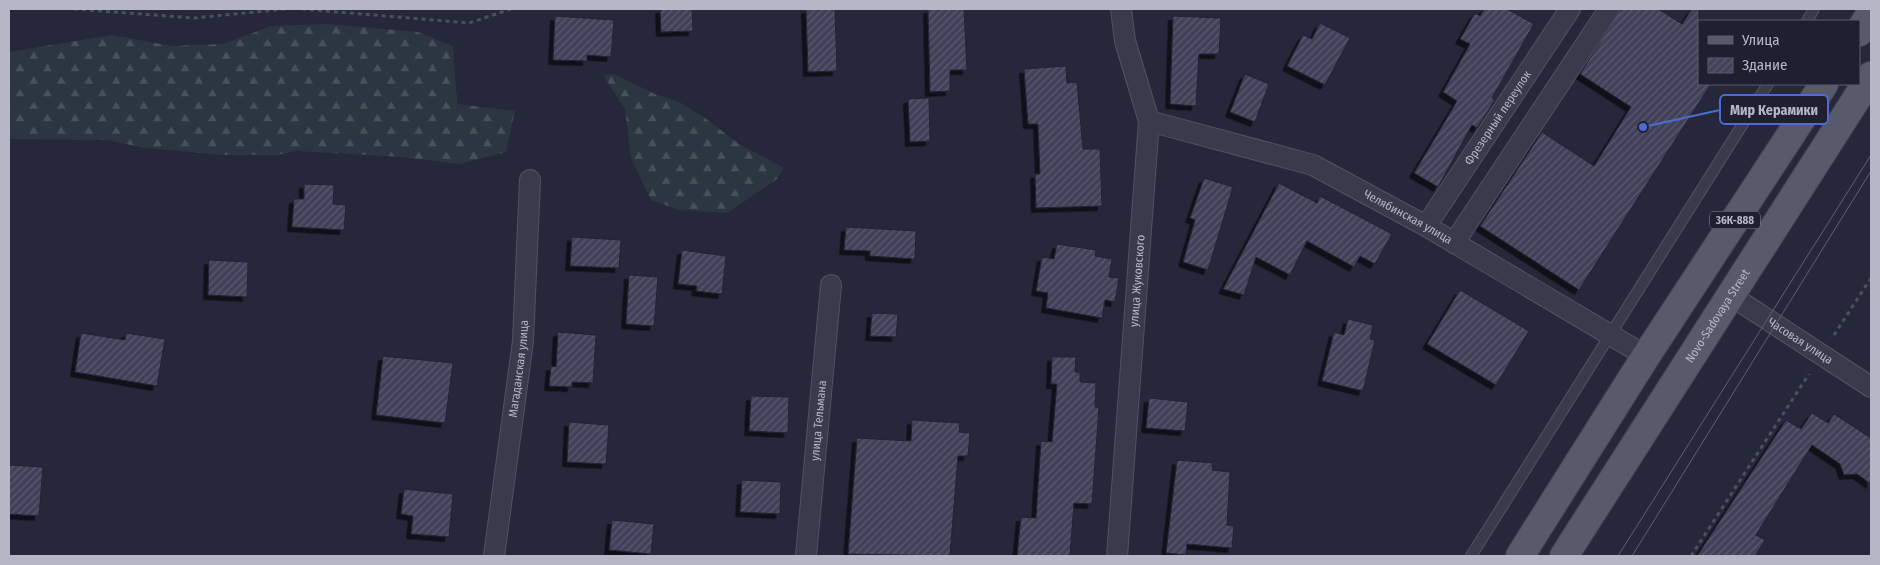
<svg xmlns="http://www.w3.org/2000/svg" width="1880" height="565" viewBox="0 0 1880 565" font-family="'Fira Sans Condensed',sans-serif">
<style>
.forest{fill:url(#forest-firs)}
.building{fill:url(#building-hatch);stroke:#222133;filter:url(#shadow)}
.lines{fill:none;stroke-linecap:round;stroke-linejoin:round}
.lane-casing{stroke:#535264;stroke-width:12}
.street-casing{stroke:#535264;stroke-width:22}
.primary-casing{stroke:#444355;stroke-width:30}
.path{stroke:#49515c;stroke-width:3;stroke-dasharray:4 4;stroke-linecap:butt}
.lane{stroke:#3b3a4c;stroke-width:10}
.street{stroke:#3b3a4c;stroke-width:20}
.primary{stroke:#59596c;stroke-width:28}
.tram{stroke:#5f5f75;stroke-width:1}
.labels{text-anchor:middle;stroke-width:4;stroke-linejoin:round;paint-order:stroke}
.shield{fill:#201f31;stroke:#8a899a;stroke-width:1}
.shield-label{font-size:11px;font-weight:bold;fill:#b7b6c7}
.street-label{font-size:12px;fill:#b7b6c7;stroke:#201f31}
.leader{fill:none;stroke:#4b6dd3;stroke-width:2}
.callout-dot{fill:#4b6dd3;stroke:#201f31;stroke-width:2}
.callout{fill:#201f31;stroke:#4b6dd3;stroke-width:2}
.callout-label{font-size:14px;text-anchor:middle;font-weight:bold;fill:#b7b6c7}
</style>
<defs>
<pattern id="forest-firs" width="22" height="20" patternUnits="userSpaceOnUse" patternTransform="scale(1.25)"><rect width="22" height="20" fill="#2c3640"/><path d="M5 1l3.5 6h-7zM16 11l3.5 6h-7z" fill="#48515a"/></pattern>
<pattern id="building-hatch" width="6" height="6" patternUnits="userSpaceOnUse" patternTransform="scale(1.25)"><rect width="6" height="6" fill="#414159"/><path d="M-1 1l2-2M0 6l6-6M5 7l2-2" fill="none" stroke="#5a5a6f"/></pattern>
<filter id="shadow"><feDropShadow dx="-4.5" dy="4.5" stdDeviation="0" flood-color="#0009"/></filter>
</defs>
<rect width="100%" height="100%" fill="#27273c"/>
<!-- forest -->
<path class="forest" d="M327 24 418 32 453 46 457 104 515 111 506 152 460 164 402 157 297 151 277 155H223L145 148 108 140 9 139V52L112 35 171 46 223 44 271 26Z
M614 74 655 94 679 102 705 118 739 144 784 168 777 179 727 213 679 210 651 200 631 158 625 109 603 75Z"/>
<!-- building -->
<path class="building" d="M660 9H692L693 31 661 32Z
M806 9H835L837 71 808 72Z
M928 9H964L967 70H950V91L930 92Z
M1484 9H1507L1534 24 1492 98 1495 100 1477 128 1472 125 1438 187 1414 173 1457 101 1443 92 1470 44 1460 39 1475 13 1480 16Z
M1621 9H1658L1682 24 1692 9H1699V84H1711L1579 290 1480 226 1542 132 1594 166 1631 107 1580 74Z
M555 16 614 20 611 57 587 55V61L553 60Z
M1173 16 1221 18 1219 54H1199L1196 106 1170 104Z
M1320 23 1350 38 1325 85 1287 66 1303 35 1312 39Z
M1066 66 1067 83 1077 82 1083 149H1100L1102 206 1036 208 1035 174H1040L1038 124H1028L1024 69Z
M1245 74 1269 84 1255 122 1230 112Z
M929 98 930 141 910 142 908 99Z
M1204 178 1233 187 1208 270 1183 262 1195 220 1190 218Z
M1279 183 1317 203 1320 196 1392 234 1375 264 1360 256 1354 267 1307 241 1290 275 1256 257 1244 295 1223 289Z
M304 184 334 185 333 204 346 205 344 230 292 227 294 199H304Z
M846 227 916 231 915 259 870 256V251L844 250Z
M572 237 621 240 619 268 570 266Z
M1057 244 1096 250 1095 256 1112 259 1109 277 1119 278 1115 302 1105 300 1102 318 1046 308 1048 293 1036 291 1042 257 1054 259Z
M682 250 726 256 722 294 696 291 697 286 678 284Z
M209 260 248 262 247 297 208 295Z
M629 275 658 277 654 326 626 324Z
M1460 290 1529 331 1496 385 1427 344Z
M872 313 898 314 896 337 870 336Z
M1348 319 1373 325 1370 339 1375 340 1363 391 1322 381 1334 332 1344 335Z
M558 332 596 335 593 383 572 382V387L549 386 551 366 556 367Z
M81 333 125 340 126 333 165 339 157 386 75 372Z
M383 356 453 363 445 423 376 415Z
M1052 357H1076L1075 372 1080 373V382L1096 383 1095 407H1099L1092 504 1074 503 1070 556H1017L1021 517 1036 518 1041 441 1052 442 1057 384H1051Z
M751 396 789 397 788 433 749 431Z
M1149 398 1188 402 1185 431 1146 428Z
M1812 413 1828 423 1834 414 1871 438V484L1857 474 1844 475 1840 464 1812 445 1756 535 1765 540 1755 556H1697L1786 420 1801 429Z
M912 420 960 423 959 432 970 433 968 456H958L950 556 848 554 857 438 911 441Z
M569 422 609 425 606 464 567 462Z
M1177 460 1213 463 1212 470 1230 472 1227 525 1234 526 1232 548 1187 544 1186 555 1166 553Z
M9 465 43 467 39 516 9 514Z
M742 480 781 482 780 514 740 512Z
M404 489 453 494 449 537 411 534 413 516 401 514Z
M612 520 654 524 651 554 609 550Z"/>
<g class="lines">
<defs>
<path id="lane" d="M1807 21 1814 9
M1471 556 1768 84"/>
<g id="street">
<path id="s1" d="M1149 121 1313 165 1426 226 1646 356"/>
<path id="s2" d="M1426 226 1570 9"/>
<path d="M1454 243 1609 9"/>
<path id="s3" d="M1730 295 1871 387"/>
<path id="s4" d="M494 556 523 341 530 180"/>
<path id="s5" d="M806 556 831 285"/>
<path id="s6" d="M1117 556 1149 121 1125 41 1121 9"/>
</g>
<g id="primary">
<path d="M1859 32 1871 13"/>
<path d="M1520 556 1646 356 1824 84"/>
<path id="s7" d="M1564 556 1871 76"/>
</g>
</defs>
<!-- lane casing -->
<use href="#lane" class="lane-casing"/>
<!-- street casing -->
<use href="#street" class="street-casing"/>
<!-- primary casing -->
<use href="#primary" class="primary-casing"/>
<!-- path -->
<path class="path" d="M74 9 194 18 285 9
M302 9 469 23 511 9
M1834 335 1871 278
M1691 556 1809 374"/>
<!-- lane -->
<use href="#lane" class="lane"/>
<!-- street -->
<use href="#street" class="street"/>
<!-- primary -->
<use href="#primary" class="primary"/>
<!-- tram -->
<path class="tram" d="M1618 556 1871 155
M1632 556 1871 171"/>
</g>
<g class="labels">
<!-- shield labels -->
<rect class="shield" x="1710" y="211.5" width="50" height="17" rx="4"/>
<g class="shield-label">
<text x="1735" y="224">36К-888</text>
</g>
<!-- street labels -->
<g class="street-label">
<text dy="4" stroke="none"><textPath href="#s2" startOffset="130">Фрезерный переулок</textPath></text>
<text dy="4" stroke="none"><textPath href="#s1" startOffset="278">Челябинская улица</textPath></text>
<text dy="4" stroke="none"><textPath href="#s6" startOffset="276">улица Жуковского</textPath></text>
<text dy="4" stroke="none"><textPath href="#s7" startOffset="285">Novo-Sadovaya Street</textPath></text>
<text dy="4" stroke="none"><textPath href="#s3" startOffset="84">Часовая улица</textPath></text>
<text dy="4" stroke="none"><textPath href="#s4" startOffset="189">Магаданская улица</textPath></text>
<text dy="4" stroke="none"><textPath href="#s5" startOffset="136">улица Тельмана</textPath></text>
</g>
</g>
<!-- callouts -->
<path class="leader" d="M1643 127L1720 110"/>
<circle class="callout-dot" cx="1643" cy="127" r="5"/>
<rect class="callout" x="1720" y="95" width="108" height="29" rx="5"/>
<g class="callout-label">
<text x="1774" y="115">Мир Керамики</text>
</g>
<!-- border -->
<rect width="1880" height="565" fill="none" stroke="#b7b6c7" stroke-width="20"/>
<!-- legend -->
<rect x="1698" y="20" width="162" height="65" fill="#201f31" stroke="#5c5b6d"/>
<rect x="1708" y="36" width="25" height="8" fill="#59596c" stroke="#5c5b6d"/>
<text x="1742" y="45" font-size="15" fill="#b7b6c7">Улица</text>
<rect x="1708" y="58" width="25" height="15" fill="url(#building-hatch)" stroke="#5c5b6d"/>
<text x="1742" y="70" font-size="15" fill="#b7b6c7">Здание</text>
</svg>
